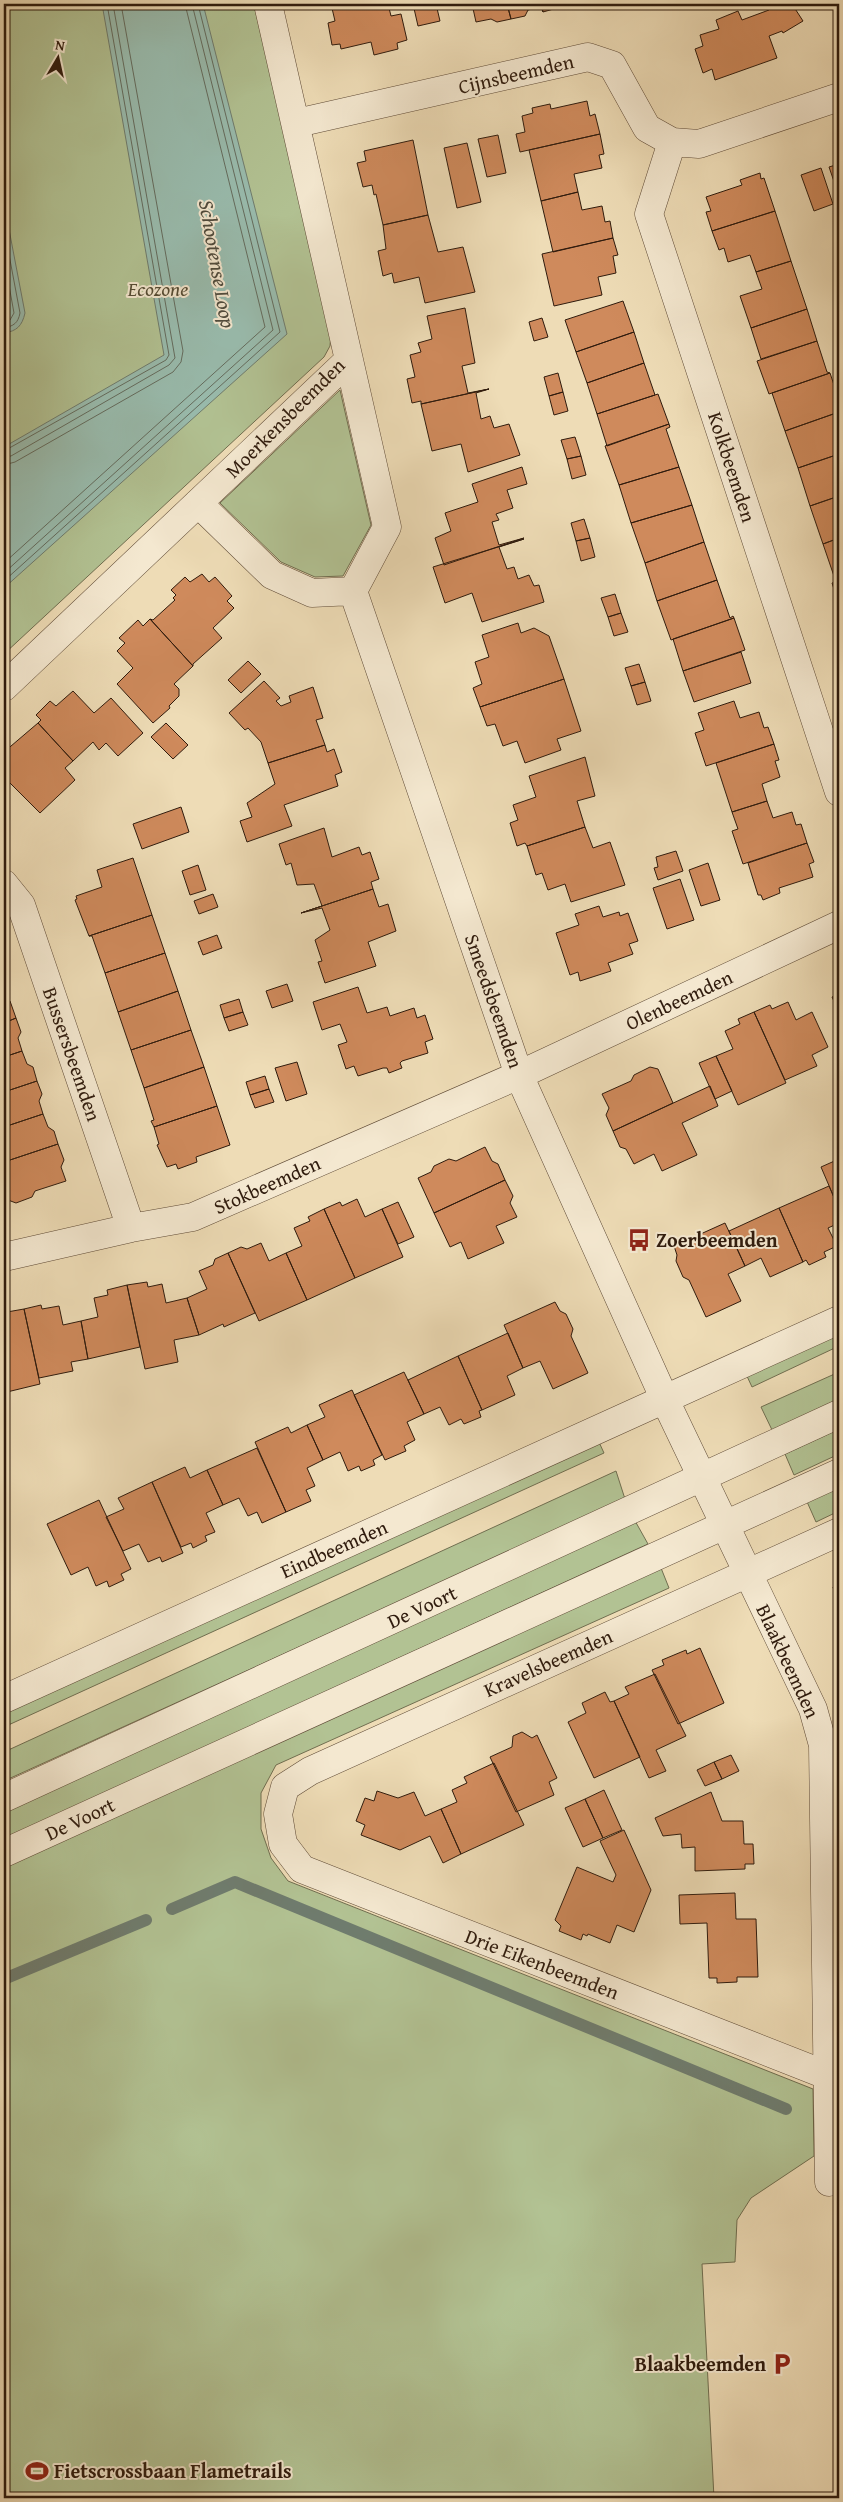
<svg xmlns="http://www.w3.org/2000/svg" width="843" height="2502" viewBox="0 0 843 2502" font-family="'Gentium Book Plus',serif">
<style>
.green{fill:#b2c293;stroke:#706e50}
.water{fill:#99bcae;stroke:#6f7c6e}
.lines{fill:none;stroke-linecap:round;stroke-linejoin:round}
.shore{stroke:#646c5e;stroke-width:1}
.stream{stroke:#6f7c6e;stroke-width:12}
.building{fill:#cf8a5c;stroke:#2f1b0d}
.minor-casing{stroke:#5f4b37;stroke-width:29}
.minor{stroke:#f4e8d0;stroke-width:28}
.labels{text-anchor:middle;stroke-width:4;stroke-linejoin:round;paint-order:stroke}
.street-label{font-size:20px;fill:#2f1b0d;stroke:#f4e8d0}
.park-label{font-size:20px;font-style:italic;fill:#564d35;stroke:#f4e8d0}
.poi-label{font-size:20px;font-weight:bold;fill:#2f1b0d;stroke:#f4e8d0;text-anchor:start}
.water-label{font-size:21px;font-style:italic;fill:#4f4b3d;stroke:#f4e8d0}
</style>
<rect width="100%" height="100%" fill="#eedcb6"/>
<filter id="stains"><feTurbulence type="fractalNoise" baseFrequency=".004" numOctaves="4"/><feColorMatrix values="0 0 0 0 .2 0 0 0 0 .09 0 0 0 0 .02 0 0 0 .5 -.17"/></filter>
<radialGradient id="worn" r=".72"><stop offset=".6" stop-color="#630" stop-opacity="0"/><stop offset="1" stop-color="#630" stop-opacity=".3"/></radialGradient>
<!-- green -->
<path class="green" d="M4 4H254L331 333 330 346 324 357 4 654Z
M340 390 371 525 343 576 315 577 281 562 220 503Z
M839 1331V1346L752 1387 746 1374Z
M839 1372V1402L773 1432 761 1407Z
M839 1429V1454L794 1475 785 1454Z
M598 1440 604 1453 4 1727V1709Z
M616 1471 625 1499 4 1781V1752Z
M839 1479V1511L816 1522 804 1495Z
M634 1519 648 1544 4 1839V1806Z
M659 1563 669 1588 276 1765 261 1793V1829L271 1858 288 1881 813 2089 814 2156 751 2198 737 2220 735 2262 702 2264 714 2498H4V1861Z"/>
<!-- water -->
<path class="water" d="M102 4H203L287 334 4 588V447L164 355Z
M4 203 25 313C22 326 17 331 4 333Z"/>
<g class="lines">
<!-- shore -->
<path class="shore" d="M4 228 20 313C18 323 14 326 4 328
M4 258 14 313 10 320 4 321
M4 451 166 360 169 355 107 4
M4 457 11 456 169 365 175 358 113 4
M4 465 15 462 173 372 181 362 183 351 121 4
M4 563 265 327 185 4
M4 573 273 330 192 4
M4 581 280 332 198 4"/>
<!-- stream -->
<path class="stream" d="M172 1909 235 1882 786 2109
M4 1979 146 1920"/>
</g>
<!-- building -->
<path class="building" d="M331 4H388L391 16 401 14 407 40 397 43 398 49 374 55 371 42 341 49 340 44 332 45 328 23 335 21Z
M413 4H436L440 21 418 26Z
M472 4H507L511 19 497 22 491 19 476 22Z
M507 4H541L543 12 541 7 528 10 525 16 511 19Z
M541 4H560L557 8 543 12Z
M765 4H792L803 21 783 33 782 31 769 36 777 58 715 80 712 69 703 73 695 49 703 46 700 35 719 29 716 20 738 11 742 20 769 10Z
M587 101 590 116 595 114 600 134 520 152 516 134 525 132 522 116 533 113 532 108 550 104 551 109Z
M600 134 604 154 599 155 602 168 574 174 578 192 541 201 529 150Z
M498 135 506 173 487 177 478 139Z
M413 140 428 215 383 225 376 194 374 195 372 185 363 187 357 163 366 161 364 151Z
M467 143 481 202 457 208 444 148Z
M839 164V196L829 167Z
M821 168 833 204 814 211 801 175Z
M760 173 761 179 764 178 775 211 712 231 706 212 711 211 706 197 742 185 740 180Z
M578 192 582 210 602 206 605 222 610 221 613 238 553 252 541 201Z
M775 211 791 261 756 272 750 255 728 262 724 248 719 250 712 231Z
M428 215 438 252 463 247 475 292 425 303 419 277 394 283 392 273 383 276 378 251 386 249 383 225Z
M613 238 618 255 613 256 616 273 598 277 602 295 554 306 542 254Z
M791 261 807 309 751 328 740 296 762 289 756 272Z
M623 301 634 332 576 352 565 320Z
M465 308 475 363 462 366 468 393 489 389 421 404V401L412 403 407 379 415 377 410 355 421 352 418 343 432 339 427 316Z
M807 309 817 341 761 359 751 328Z
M542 318 548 337 534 341 529 322Z
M634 332 644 363 587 383 576 352Z
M817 341 827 372 830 373 769 394 757 361Z
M644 363 655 395 597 414 587 383Z
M558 373 563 392 549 396 544 377Z
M830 373 839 400V412L785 431 772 393Z
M489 389 476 393 481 419 490 416 494 428 509 424 520 455 468 472 461 444 432 451 421 404Z
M563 392 568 411 554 415 549 396Z
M658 394 669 424 607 446 597 414Z
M839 412V454L798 468 785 431Z
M669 424 670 427 666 429 679 467 619 485 605 446Z
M575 437 581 456 567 459 561 440Z
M839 454V496L810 506 798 468Z
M581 456 586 475 572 479 567 459Z
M522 467 527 484 507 490 513 508 496 514 499 520 492 522 499 545 524 538 444 565 435 538 451 531 445 513 478 502 472 484Z
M679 467 692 505 631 523 619 485Z
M839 496V538L823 544 810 506Z
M692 505 704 542 645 563 631 523Z
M584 519 590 538 576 541 571 523Z
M590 538 595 557 581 561 576 541Z
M839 538V581L836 582 823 544Z
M524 539 499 547 507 569 514 567 518 579 529 575 534 586 539 585 544 602 482 622 472 593 445 603 433 567Z
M704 542 717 580 657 601 645 563Z
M202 574 209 582 215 577 232 596 227 601 234 608 213 628 222 638 193 664V666L150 619 153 620 175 600 173 598 176 595 171 590 185 577 190 582Z
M717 580 730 618 733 616 734 618 671 640 657 601Z
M839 581V605L832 583Z
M615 594 621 613 608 617 601 598Z
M621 613 628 632 614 636 608 617Z
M734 618 745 650 683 671 673 639Z
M150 619 193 666 174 684 179 689V696L169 706 170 708 153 723 117 684 133 668 117 651 125 643 119 638 138 620 143 626Z
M518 623 521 633 534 628 549 636 564 679 480 707 473 688 482 684 475 662 489 657 482 635Z
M741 652 751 683 694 702 683 671Z
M248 661 261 674 241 693 228 680Z
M639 664 645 682 631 686 625 668Z
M564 679 581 731 557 739 561 750 525 763 517 741 503 746 495 724 487 726 480 707Z
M264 681 280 698 276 701 281 706 291 702 289 696 313 687 323 718 316 720 325 745 268 763 261 742 248 728 245 730 229 713Z
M645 682 651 701 637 705 631 686Z
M73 691 94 713 111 698 143 733 118 756 106 743 99 750 93 742 73 761 38 723 41 720 36 715 50 701 56 706Z
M734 701 740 718 759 712 764 728 768 727 774 744 706 766 695 733 704 730 698 713Z
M38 723 73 761 65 768 75 780 40 813 7 780 4 783V752Z
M166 723 188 745 173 759 151 737Z
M774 744 779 760 775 761 780 777 762 784 767 801 732 812 716 763Z
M325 745 327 752 334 749 342 772 335 775 338 786 284 805 292 826 247 842 240 821 252 817 247 803 275 784 268 763Z
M585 757 595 796 577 801 585 827 527 846 525 843 517 846 510 823 518 820 513 805 536 797 529 776Z
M767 801 773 818 792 812 796 825 801 824 807 843 743 864 732 831 738 829 732 812Z
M181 807 189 832 142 849 133 824Z
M585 827 593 848 610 842 625 885 571 902 565 884 548 890 542 873 536 875 527 846Z
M324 828 332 857 359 847 362 855 370 852 379 879 371 882 373 889 301 913 322 906 314 884 297 885 291 863 286 865 279 844Z
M807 843 814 862 809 864 813 877 779 888 780 893 763 900 761 895H758L748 863Z
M676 851 683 871 658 880 654 868 658 867 656 857Z
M133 858 152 915 89 936 75 900 77 899 76 896 102 887 97 870Z
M708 863 720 900 701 906 689 870Z
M198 865 206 890 190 895 182 871Z
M680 879 694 920 667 929 653 888Z
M373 889 379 907 388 904 396 931 368 942 376 966 325 983 318 962 322 961 315 940 330 930 322 908 301 913Z
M213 894 218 907 199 914 194 901Z
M599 906 603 917 619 912 620 916 628 913 638 941 629 944 633 954 608 963 611 971 580 981 578 972 570 975 556 933 579 925 575 914Z
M152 915 165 953 105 973 92 936H89Z
M217 935 222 948 203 955 198 942Z
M165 953 178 991 118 1012 105 973Z
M287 984 293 1001 272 1008 266 991Z
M358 987 367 1013 387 1007 390 1016 414 1008 417 1018 425 1015 433 1039 425 1042 428 1053 402 1061 400 1063 402 1068 389 1073 387 1068H383L358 1076 354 1066 346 1069 338 1045 347 1042 340 1024 322 1030 313 1002Z
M839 988V1012L832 997 837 995 834 990Z
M178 991 191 1030 131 1050 118 1012Z
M4 997 10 1001 16 1018 4 1023Z
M239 999 243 1012 224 1018 220 1005Z
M788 1002 796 1020 812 1012 828 1047 812 1055 817 1066 785 1080 754 1012 770 1005 772 1009Z
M243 1012 248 1025 229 1031 224 1018Z
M754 1012 786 1083 738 1105 716 1056 733 1049 725 1031 740 1024 738 1019Z
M16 1018 21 1032 18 1038 22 1051 4 1057V1023Z
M191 1030 204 1067 144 1088 131 1050Z
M22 1051 27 1064 33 1067 37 1081 4 1092V1057Z
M716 1056 732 1091 715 1099 699 1063Z
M297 1062 307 1094 286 1101 275 1068Z
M204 1067 217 1106 154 1127 151 1121 154 1120 144 1088Z
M650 1067 658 1069 673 1103 613 1131 606 1115 609 1108 602 1094 631 1081 634 1075Z
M265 1076 269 1089 250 1095 246 1082Z
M37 1081 42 1094 39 1101 43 1114 4 1127V1092Z
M710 1086 718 1106 682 1123 697 1155 662 1171 654 1154 634 1164 626 1149 620 1147 613 1131Z
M269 1089 274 1102 255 1108 250 1095Z
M217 1106 230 1145 196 1157 197 1162 178 1169 176 1164 167 1167 157 1145 159 1144 154 1127Z
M43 1114 48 1127 54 1131 58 1144 4 1162V1127Z
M58 1144 64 1160 61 1167 66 1181 35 1191 32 1197 16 1203 8 1200 4 1188V1162Z
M485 1147 492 1161 498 1164 505 1180 434 1213 418 1178 431 1172 434 1166 449 1159 456 1161Z
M839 1159V1209L821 1167Z
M505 1180 513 1196 510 1203 517 1217 496 1226 504 1243 468 1259 461 1242 450 1247 434 1213Z
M829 1186 839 1209V1223L828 1228 837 1246 824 1252 826 1257 809 1265 806 1260 803 1262 779 1208Z
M357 1199 365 1217 382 1209 403 1257 355 1278 324 1209 340 1202 342 1206Z
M398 1202 414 1237 398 1244 382 1209Z
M779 1208 803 1262 770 1277 761 1258 745 1266 729 1231Z
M324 1209 355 1278 307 1300 286 1253 302 1246 294 1228 310 1221 308 1217Z
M725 1223 745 1266 728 1274 741 1301 706 1317 689 1280 683 1277 676 1261 677 1255 674 1246Z
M261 1243 269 1261 286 1253 307 1300 259 1321 228 1253 241 1247 247 1249Z
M228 1253 255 1313 224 1327 223 1324 199 1335 187 1298 207 1289 199 1271 213 1265 215 1259Z
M147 1282 148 1287 162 1284 166 1303 187 1298 199 1335 174 1340 178 1362 145 1369 127 1285Z
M127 1285 140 1347 88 1359 81 1321 98 1317 94 1298 108 1295 107 1290Z
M555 1302 560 1311 566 1314 573 1329 571 1336 588 1373 553 1389 540 1361 523 1368 504 1325Z
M41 1305 42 1309 59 1306 63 1325 81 1321 88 1359 71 1362 73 1371 39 1378 24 1309Z
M24 1309 40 1384 7 1392 4 1376V1317L8 1316 7 1312Z
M508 1333 523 1368 507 1376 515 1395 482 1410 458 1356Z
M458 1356 482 1410 479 1411 481 1417 464 1424 461 1419 449 1425 440 1407 424 1414 408 1380Z
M404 1372 424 1414 407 1422 415 1440 404 1446 406 1451 385 1460 354 1395Z
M352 1390 382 1455 373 1460 375 1465 361 1471 359 1466 348 1471 340 1452 323 1460 307 1425 325 1417 319 1405Z
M307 1425 323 1460 307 1468 315 1486 306 1490 311 1501 286 1512 255 1442 288 1427 291 1433Z
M257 1448 286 1512 262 1523 257 1512 248 1516 239 1498 223 1505 207 1470Z
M185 1467 190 1478 207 1470 223 1505 206 1513 215 1532 205 1536 207 1541 193 1548 191 1543 181 1547 152 1482Z
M152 1482 183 1553 162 1562 160 1557 148 1562 139 1544 123 1551 106 1517 124 1509 118 1498Z
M99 1500 131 1569 121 1574 124 1580 109 1587 107 1581 96 1586 88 1567 71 1575 47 1524Z
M839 1584V1608L833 1587Z
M700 1648 724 1703 678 1724 652 1670 664 1665 662 1660 686 1650 687 1654Z
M655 1674 686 1736 656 1750 666 1771 649 1778 614 1701 629 1694 625 1687Z
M605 1692 610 1702 614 1701 640 1757 594 1778 568 1722 586 1713 582 1703Z
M522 1732 532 1738 537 1735 557 1778 549 1782 554 1795 516 1812 490 1757 512 1747 513 1736Z
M731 1755 739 1771 722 1779 714 1762Z
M714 1762 722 1779 705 1786 697 1770Z
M494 1763 524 1825 461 1854 441 1809 457 1802 452 1790 467 1783 464 1777Z
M604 1790 622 1830 603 1838 585 1799Z
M377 1791 398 1798 414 1792 425 1816 441 1809 461 1854 443 1863 430 1836 400 1850 361 1835 365 1825 356 1821 365 1798 374 1801Z
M711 1792 722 1821H743L744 1844H753L754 1864H745V1869L695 1871V1847L682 1848 681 1834 663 1836 655 1818Z
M585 1799 603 1838 583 1847 565 1808Z
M624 1830 651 1890 634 1932 617 1925 610 1943 588 1934 587 1936 583 1934 581 1940 559 1931 561 1926 555 1920 577 1867 613 1882 616 1875 600 1841Z
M735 1893 736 1919H756L758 1977H737V1982L717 1983V1978H709L707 1923 680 1924 679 1895Z"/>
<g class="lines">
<defs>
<path id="minor" d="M268 4 387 527 353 591 519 1075 665 1400 813 1709 823 1745 829 2182
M297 123 588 57 612 65 647 128 672 142 699 144 839 97
M672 142 649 214 839 792
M198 503 272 575 312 593 353 591
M4 687 349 360
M4 884 21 905 131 1228
M4 1257 131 1228 193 1217 519 1075 839 925
M839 1532 310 1771 285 1787 278 1814 283 1844 302 1869 839 2080
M4 1699 839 1320
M4 1798 839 1414
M4 1853 839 1473"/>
</defs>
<!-- minor casing -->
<use href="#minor" class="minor-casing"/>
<!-- minor -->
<use href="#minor" class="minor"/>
</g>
<!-- icons -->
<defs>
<symbol id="bus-bare" viewBox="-9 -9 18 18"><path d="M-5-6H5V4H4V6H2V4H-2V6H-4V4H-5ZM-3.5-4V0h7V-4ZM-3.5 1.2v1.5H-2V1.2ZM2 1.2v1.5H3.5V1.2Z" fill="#8f2418" stroke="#f4e8d0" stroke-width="2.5" paint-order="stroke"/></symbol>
<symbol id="parking-bare" viewBox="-9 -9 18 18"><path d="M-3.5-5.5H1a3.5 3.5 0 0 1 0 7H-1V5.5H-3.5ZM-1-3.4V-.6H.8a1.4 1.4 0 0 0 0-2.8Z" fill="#8f2418" stroke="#f4e8d0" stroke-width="2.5" paint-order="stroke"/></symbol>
<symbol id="stadium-bare" viewBox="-9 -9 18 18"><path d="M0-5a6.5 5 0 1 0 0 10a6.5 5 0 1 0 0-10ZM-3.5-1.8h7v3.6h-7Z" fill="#8f2418" stroke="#f4e8d0" stroke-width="2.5" paint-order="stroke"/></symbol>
</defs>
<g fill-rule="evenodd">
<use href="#bus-bare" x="623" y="1224" width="32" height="32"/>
<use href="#parking-bare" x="766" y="2348" width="32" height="32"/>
<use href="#stadium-bare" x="21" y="2455" width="32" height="32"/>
</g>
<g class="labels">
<!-- street labels -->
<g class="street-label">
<text transform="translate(516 74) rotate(-13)" y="7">Cijnsbeemden</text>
<text transform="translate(285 418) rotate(-45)" y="7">Moerkensbeemden</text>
<text transform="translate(732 467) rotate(72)" y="7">Kolkbeemden</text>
<text transform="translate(679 1000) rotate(-25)" y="7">Olenbeemden</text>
<text transform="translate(494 1001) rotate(71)" y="7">Smeedsbeemden</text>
<text transform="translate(72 1054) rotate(71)" y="7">Bussersbeemden</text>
<text transform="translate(267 1185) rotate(-24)" y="7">Stokbeemden</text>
<text transform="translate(334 1549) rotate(-24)" y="7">Eindbeemden</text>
<text transform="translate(422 1607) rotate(-25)" y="7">De Voort</text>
<text transform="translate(788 1661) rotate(65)" y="7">Blaakbeemden</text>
<text transform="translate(548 1663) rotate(-24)" y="7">Kravelsbeemden</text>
<text transform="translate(80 1819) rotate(-25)" y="7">De Voort</text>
<text transform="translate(542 1964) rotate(21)" y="7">Drie Eikenbeemden</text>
</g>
<!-- park labels -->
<g class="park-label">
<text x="158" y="296">Ecozone</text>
</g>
<!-- poi labels -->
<g class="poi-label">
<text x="656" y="1247">Zoerbeemden</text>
<text x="766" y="2371" text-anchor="end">Blaakbeemden</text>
<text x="54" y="2478">Fietscrossbaan Flametrails</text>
</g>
<!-- water labels -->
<g class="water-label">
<text transform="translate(217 264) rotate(80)" y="7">Schootense Loop</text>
</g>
</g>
<!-- margin -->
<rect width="843" height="2502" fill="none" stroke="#eedcb6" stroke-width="20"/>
<rect x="5" y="5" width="833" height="2492" fill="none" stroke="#2f1b0d" stroke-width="2.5"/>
<rect x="10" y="10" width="823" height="2482" fill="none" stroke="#2f1b0d"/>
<!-- north arrow -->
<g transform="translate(58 58) rotate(9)" stroke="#f4e8d0" stroke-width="4" paint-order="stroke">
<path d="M0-4L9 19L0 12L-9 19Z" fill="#2f1b0d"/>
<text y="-8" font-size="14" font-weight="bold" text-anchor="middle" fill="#2f1b0d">N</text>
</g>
<rect width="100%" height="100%" filter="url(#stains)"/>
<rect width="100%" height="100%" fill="url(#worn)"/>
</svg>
